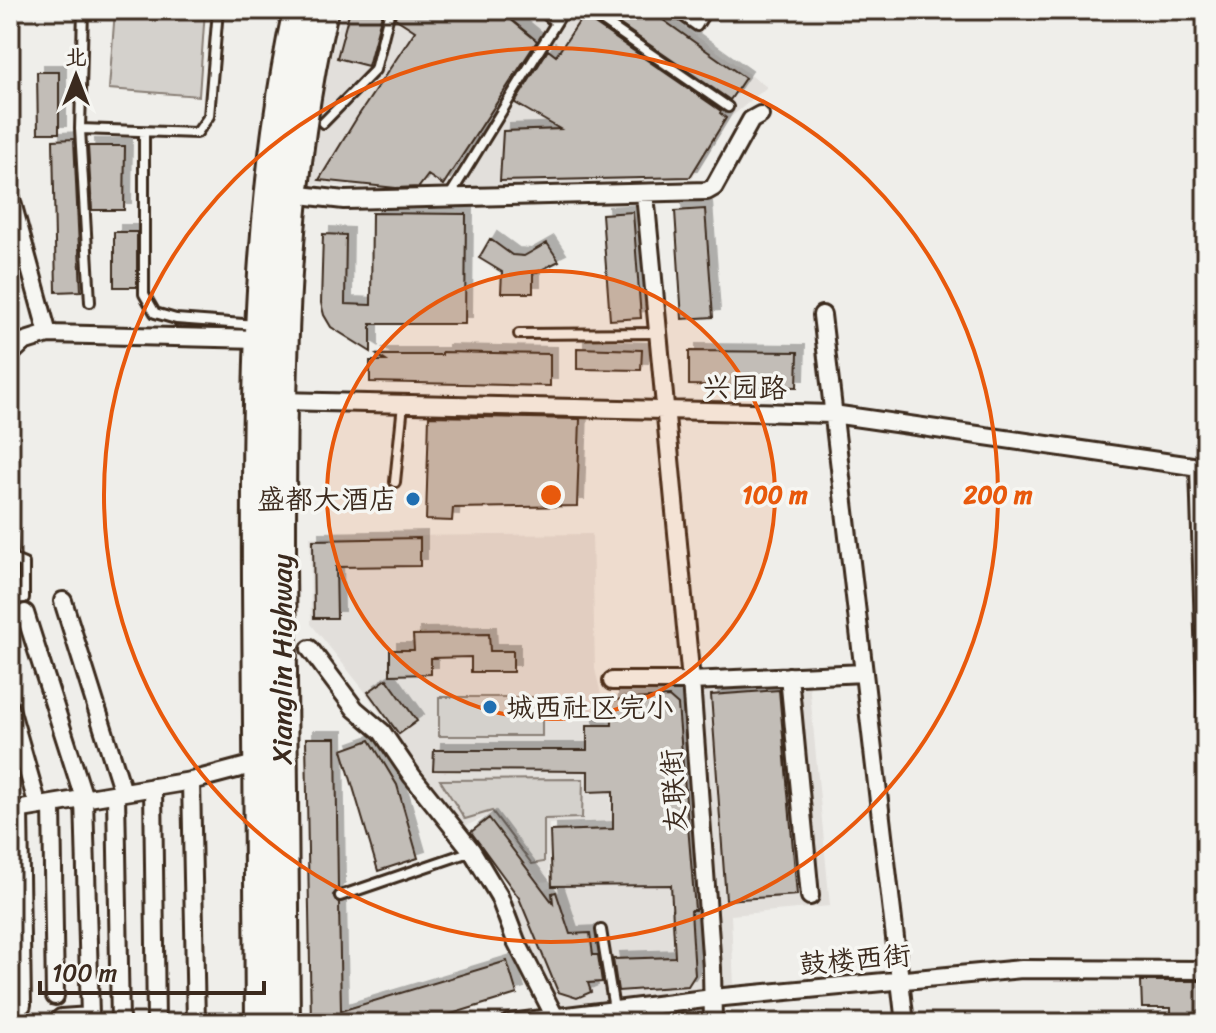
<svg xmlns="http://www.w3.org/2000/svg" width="1216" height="1033" viewBox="0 0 1216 1033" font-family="Sriracha,'LXGW WenKai TC',sans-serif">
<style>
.built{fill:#e2dfdb}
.green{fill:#d4d1cc;stroke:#887e75;stroke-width:2}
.building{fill:#c2bdb7;stroke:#3b2a1e;stroke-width:2;filter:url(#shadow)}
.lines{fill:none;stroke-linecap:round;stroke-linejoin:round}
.lane-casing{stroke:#3b2a1e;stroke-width:14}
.street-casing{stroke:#3b2a1e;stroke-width:22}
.highway-casing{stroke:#3b2a1e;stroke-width:36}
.lane{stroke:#f6f6f2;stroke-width:8}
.street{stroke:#f6f6f2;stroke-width:16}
.highway{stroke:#f6f6f2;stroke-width:30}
.ring{fill:none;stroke:#e8590c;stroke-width:4}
.poi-dot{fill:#1f6fb2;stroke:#f6f6f2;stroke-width:3}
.labels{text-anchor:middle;stroke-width:7;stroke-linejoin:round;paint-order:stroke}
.street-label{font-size:28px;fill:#3b2a1e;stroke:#f6f6f2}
.poi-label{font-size:28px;fill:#3b2a1e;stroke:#f6f6f2;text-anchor:end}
.centre{fill:#e8590c;stroke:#f6f6f2;stroke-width:4}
.ring-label{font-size:24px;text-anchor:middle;font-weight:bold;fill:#e8590c;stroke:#f6f6f2;stroke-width:7;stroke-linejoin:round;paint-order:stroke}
</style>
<defs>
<filter id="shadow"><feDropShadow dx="7" dy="-7" stdDeviation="0" flood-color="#0004"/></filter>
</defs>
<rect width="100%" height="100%" fill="#efeeea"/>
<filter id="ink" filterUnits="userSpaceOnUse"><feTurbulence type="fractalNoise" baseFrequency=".0125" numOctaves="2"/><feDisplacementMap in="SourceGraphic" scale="16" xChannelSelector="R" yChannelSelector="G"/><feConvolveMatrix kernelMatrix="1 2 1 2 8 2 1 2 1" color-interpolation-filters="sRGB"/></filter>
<g filter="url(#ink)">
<!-- built -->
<path class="built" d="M343 10H660L767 87 731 117 692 179 487 185 435 194 304 183 319 103Z
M592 534 595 669 608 725 611 815 609 696 809 682 830 906 731 915 734 988 555 1007 510 902 552 886 550 831 612 829V822L549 824V881L540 882 491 815 463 827 363 689 311 624 310 537Z"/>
<!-- green -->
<path class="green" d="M115 10H205L199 96 109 89Z
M439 697H542V736H439Z
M583 779 582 818 544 819V862L532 864 492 811 465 819 440 780Z"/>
<!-- building -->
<path class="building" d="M350 10H383L368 66 337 58Z
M397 10H499L537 41 443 185 428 175 419 187 396 188 319 180 358 116 415 31 395 18Z
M599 10H649L745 78 730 100Z
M583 16 721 111 720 113 726 118 690 177 500 181 503 131 560 129 515 103 548 50 556 56Z
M37 72H59V133H38Z
M74 139 81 291 56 292 53 140Z
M88 146H125L124 210H92Z
M705 209 713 317 682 319 675 211Z
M633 212 641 318 610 320 602 214Z
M372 213 466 214 465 324H371V352L331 327 324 315 321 303 323 234 346 235 345 304 371 305Z
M114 232H137V287H114Z
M490 239 512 255 524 256 547 243 559 261 533 274V293H501L502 272 479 258Z
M577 348 642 350 641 370 577 369Z
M689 351 798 352 797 387 689 385Z
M442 352 550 354V386L370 382V361H386L377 355H442Z
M429 416 580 419 577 506 453 508 452 521 426 520Z
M420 538V566L336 567 337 618H314L313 540Z
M489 634 490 651H513V672H471V657L431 658V674L390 675V650H414L413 635Z
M387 679 417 721 399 734 368 692Z
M779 690 797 895 726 900 711 695Z
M669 697 678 705 695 910H691L695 975 688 986 618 991 613 959 675 957 671 885 552 886 550 831 613 829V791L588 792V771L433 770 434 750H587V725H612V700Z
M306 738H336L338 889 333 895 339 903 341 1011 507 961 517 994 422 1023H311Z
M370 740 397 785 418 858 378 871 342 750Z
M489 818 553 903 552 893 556 892 570 934 590 933 593 955H598L602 982 588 983 591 992 577 998 558 992 519 898 471 832Z
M1141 981H1206V1021L1171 1020V1008H1142Z"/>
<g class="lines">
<defs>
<path id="lane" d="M83 10 80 129 90 302
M541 10 556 23
M587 10 728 107
M674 10 697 26 707 10
M323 123 375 70 390 10
M80 129 197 133 209 116 218 10
M144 132V294L155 313 176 319 257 325
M449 197 564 10
M519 334 658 333
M10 360 27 344
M1195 467 1206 827
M395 482 403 404
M10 504 12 559 24 564V598L10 599
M340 896 472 851
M601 930 614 1009"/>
<path id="street" d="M292 194 344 200 707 191 714 187 751 120 760 115
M645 194 691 681 712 968 713 1023
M10 195 48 334
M822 315 905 1023
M10 346 48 334 259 339
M280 401 833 414 1206 468
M63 601 123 792
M25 613 84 798 90 1016 61 1018V1023
M310 649 355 709 382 732 412 776 472 851 499 896 516 941 558 1023
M789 676 810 896
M612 681H691L864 673
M10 708 38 806
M191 781 196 1023
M153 787 156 1023
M116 794 120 1023
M52 805 55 996
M19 810 22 1005
M10 811 191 781 259 763
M510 1023 713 998 1022 969 1206 970"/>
<path id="highway" d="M261 1023C260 876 259 729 258 582 257 388 258 201 299 10
M284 1023C282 870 281 717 280 563 280 378 280 192 322 10"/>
</defs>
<!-- lane casing -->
<use href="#lane" class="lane-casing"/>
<!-- street casing -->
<use href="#street" class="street-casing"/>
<!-- highway casing -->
<use href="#highway" class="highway-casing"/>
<!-- lane -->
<use href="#lane" class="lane"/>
<!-- street -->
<use href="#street" class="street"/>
<!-- highway -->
<use href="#highway" class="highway"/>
</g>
</g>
<!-- distance rings -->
<circle cx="551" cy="495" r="224" fill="#e8590c" fill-opacity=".12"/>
<g class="ring">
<circle cx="551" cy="495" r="224"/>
<circle cx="551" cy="495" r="447"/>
</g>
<!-- markers -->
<g class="poi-dot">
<circle cx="413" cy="499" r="8"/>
<circle cx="490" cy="707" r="8"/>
</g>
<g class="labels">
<!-- street labels -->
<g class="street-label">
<text transform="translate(745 387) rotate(1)" y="10">兴园路</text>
<text transform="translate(281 659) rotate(-90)" y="10">Xianglin Highway</text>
<text transform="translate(673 791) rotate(-94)" y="10">友联街</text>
<text transform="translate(855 959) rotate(-5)" y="10">鼓楼西街</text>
</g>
<!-- poi labels -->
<g class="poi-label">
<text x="397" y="509">盛都大酒店</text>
<text x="506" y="717" text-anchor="start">城西社区完小</text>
</g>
</g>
<circle cx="551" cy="495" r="12" class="centre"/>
<g class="ring-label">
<text x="775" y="503">100 m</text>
<text x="998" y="503">200 m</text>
</g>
<!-- margin -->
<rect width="1216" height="1033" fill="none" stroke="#f6f6f2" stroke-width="40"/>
<rect x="20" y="20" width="1176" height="993" fill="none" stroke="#3b2a1e" stroke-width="3" filter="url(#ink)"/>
<!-- north arrow -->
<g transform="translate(76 76)" stroke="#f6f6f2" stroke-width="6" paint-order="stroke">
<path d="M0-6L14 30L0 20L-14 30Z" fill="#3b2a1e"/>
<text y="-12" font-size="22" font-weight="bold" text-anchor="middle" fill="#3b2a1e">北</text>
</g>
<!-- scale -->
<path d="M40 981v12h224v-12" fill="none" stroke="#3b2a1e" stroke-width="4"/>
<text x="52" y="981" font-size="24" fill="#3b2a1e" stroke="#f6f6f2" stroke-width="6" paint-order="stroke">100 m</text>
</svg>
